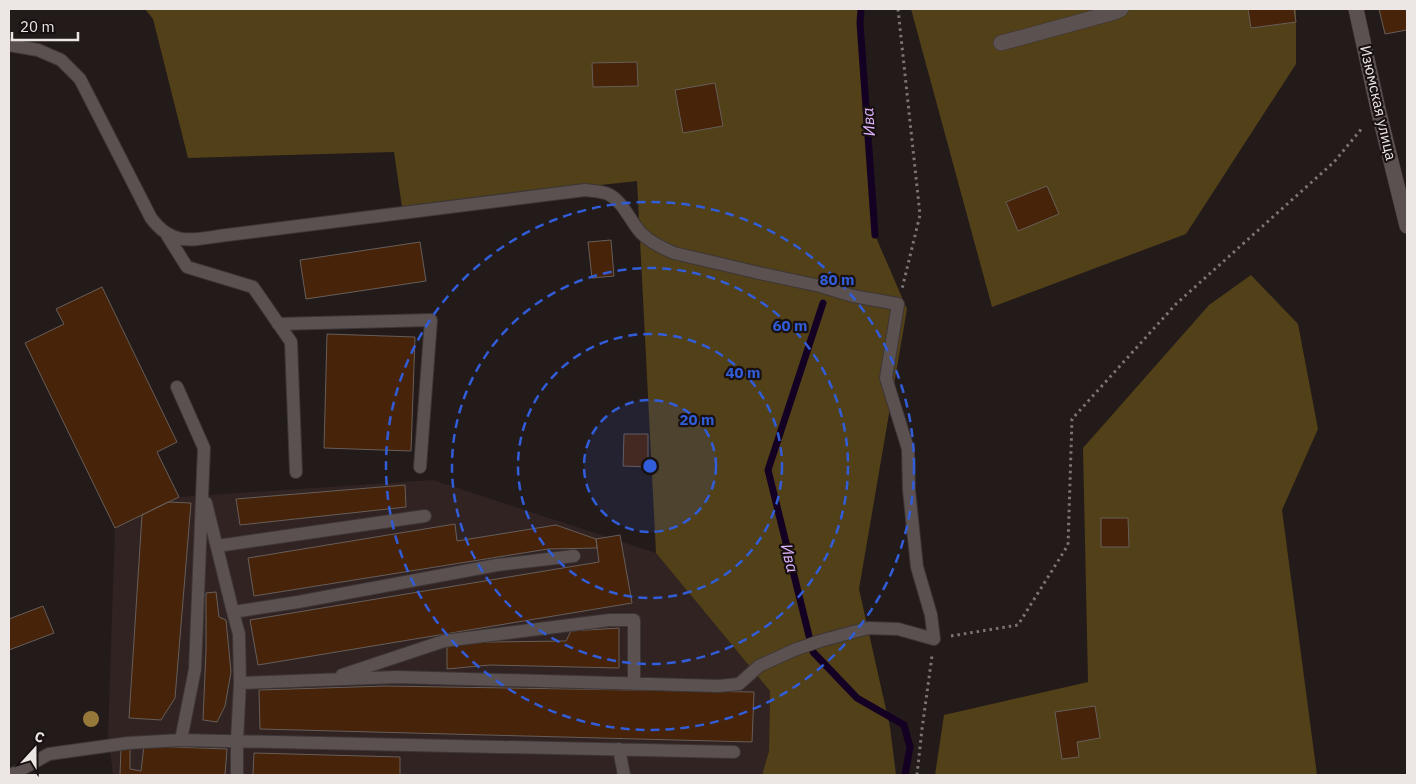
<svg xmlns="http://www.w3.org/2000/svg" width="1416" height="784" viewBox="0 0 1416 784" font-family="'IBM Plex Sans',sans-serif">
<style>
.built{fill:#322323}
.green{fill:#514018}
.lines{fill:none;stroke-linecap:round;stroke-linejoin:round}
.stream{stroke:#140022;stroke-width:7}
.building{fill:#462309;stroke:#675e59}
.service-casing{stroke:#3d3636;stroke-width:14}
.minor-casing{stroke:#3d3636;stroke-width:16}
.path{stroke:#7d7575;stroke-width:3;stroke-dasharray:2.5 4;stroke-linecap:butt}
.service{stroke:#5c5151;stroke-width:12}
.minor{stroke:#5c5151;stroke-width:15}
.tree{fill:#96793a}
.ring{fill:none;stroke:#325dd9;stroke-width:2.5;stroke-dasharray:9 6}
.labels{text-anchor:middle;stroke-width:4.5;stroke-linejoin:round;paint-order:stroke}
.street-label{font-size:15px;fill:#ece6e5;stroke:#191111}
.water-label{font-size:16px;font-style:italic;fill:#e0b5ff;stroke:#191111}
.centre{fill:#325dd9;stroke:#191111;stroke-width:2.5}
.ring-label{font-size:15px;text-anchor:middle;font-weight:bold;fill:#325dd9;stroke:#191111;stroke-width:4.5;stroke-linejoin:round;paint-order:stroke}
</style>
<rect width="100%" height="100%" fill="#231a1a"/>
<!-- built -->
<path class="built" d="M433 480 656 553 770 691 769 751 762 775H113L108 733 115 528 179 497Z"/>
<!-- green -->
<path class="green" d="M145 9H861L860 23 875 235 907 309 859 589 890 727 896 775H762L769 751 770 691 656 553 637 181 402 207 394 152 188 158 153 19Z
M911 9H1296V64L1186 234 992 307Z
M1251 275 1298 324 1318 429 1282 510 1317 775H935L944 715 1088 682 1083 448 1209 305Z"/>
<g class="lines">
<!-- stream -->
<path class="stream" d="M861 9 860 23 875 235
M823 303 768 470 813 652 857 698 904 725 910 747 905 775"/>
</g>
<!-- building -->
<path class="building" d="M1248 9H1294L1296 22 1251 28Z
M1379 9H1407V30L1385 34Z
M637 62 638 86 593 87 592 63Z
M715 83 723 126 683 133 675 90Z
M1047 186 1059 214 1018 231 1006 202Z
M611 240 614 276 592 278 588 242Z
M420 242 426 281 306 299 300 260Z
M102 287 177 442 157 452 179 497 115 528 25 343 64 324 56 309Z
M327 334 415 337 411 451 324 448Z
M624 434H648V467L623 466Z
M405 485 406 507 240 525 236 499Z
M168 502 191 503 175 698 161 720 129 718 142 515Z
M1101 518H1128L1129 547H1101Z
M455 524 457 541 556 525 596 539 597 548 548 549 254 596 248 558Z
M620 535 632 603 258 665 250 620 599 562 596 539Z
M216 592 219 617 226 620 231 672 225 706 217 722 203 720 206 650V593Z
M43 606 54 633 9 650V619Z
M619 628V668L490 665 447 669V645L489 642 566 641 571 631Z
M386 686 754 692 752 742 260 729 259 690Z
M1095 706 1100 738 1077 742 1079 757 1062 759 1055 712Z
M144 746 227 749 225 775H120L121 747H130V769L141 771Z
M254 753 400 757V775H253Z"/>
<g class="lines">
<defs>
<path id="service" d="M9 45 38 50 61 60 80 79 151 218C173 248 195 239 227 235L585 190C592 191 601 191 608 194 623 201 630 221 641 233 650 242 662 248 674 253L759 273 820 286 853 296 898 304 886 378 908 449 909 490 917 567 931 615 934 639 898 629 868 628 820 641 794 650 759 666 739 684 719 686 397 677 240 683 237 741V775
M167 235 187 267 253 287 291 342 296 472
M278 324 431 320 420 467
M177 387 204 448 195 669 181 740
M206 503 233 612
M217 546 425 516
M342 675 444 641 610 620H634V684
M240 683 239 634 233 612 298 602 497 565 574 556
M619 749 624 775
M11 775 49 754 128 743 181 740 734 752"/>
<path id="minor" d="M1356 9 1378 109 1407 226
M1001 43 1115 12 1121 9"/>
</defs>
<!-- service casing -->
<use href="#service" class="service-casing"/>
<!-- minor casing -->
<use href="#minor" class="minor-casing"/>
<!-- path -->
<path class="path" d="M898 9 920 215 902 289
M951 636 1018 625 1068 545 1072 419 1176 304 1334 162 1363 127
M917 775 922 729 932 656"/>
<!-- service -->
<use href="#service" class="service"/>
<!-- minor -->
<use href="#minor" class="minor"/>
</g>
<!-- trees -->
<circle class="tree" cx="91" cy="719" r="8"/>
<!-- distance rings -->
<circle cx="650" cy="466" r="66" fill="#325dd9" fill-opacity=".12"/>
<g class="ring">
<circle cx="650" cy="466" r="66"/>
<circle cx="650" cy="466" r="132"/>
<circle cx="650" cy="466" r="198"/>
<circle cx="650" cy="466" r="264"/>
</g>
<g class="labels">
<!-- street labels -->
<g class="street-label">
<text transform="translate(1378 103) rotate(77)" y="5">Изюмская улица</text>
</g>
<!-- water labels -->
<g class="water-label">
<text transform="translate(868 122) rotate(-94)" y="6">Ива</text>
<text transform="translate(790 558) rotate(76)" y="6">Ива</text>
</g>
</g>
<circle cx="650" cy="466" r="8" class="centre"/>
<g class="ring-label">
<text x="837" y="285">80 m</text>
<text x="790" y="331">60 m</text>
<text x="743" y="378">40 m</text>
<text x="697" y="425">20 m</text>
</g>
<!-- border -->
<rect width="1416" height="784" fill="none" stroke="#ece6e5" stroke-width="20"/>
<!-- north arrow -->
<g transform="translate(35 749) rotate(21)" stroke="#191111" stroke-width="4" paint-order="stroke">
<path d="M0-4L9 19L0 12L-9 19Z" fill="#ece6e5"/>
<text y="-8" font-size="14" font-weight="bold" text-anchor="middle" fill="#ece6e5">С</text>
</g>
<!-- scale -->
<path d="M12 32v8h66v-8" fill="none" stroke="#ece6e5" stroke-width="2.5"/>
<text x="20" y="32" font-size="15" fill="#ece6e5" stroke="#191111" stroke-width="4" paint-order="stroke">20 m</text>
</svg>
